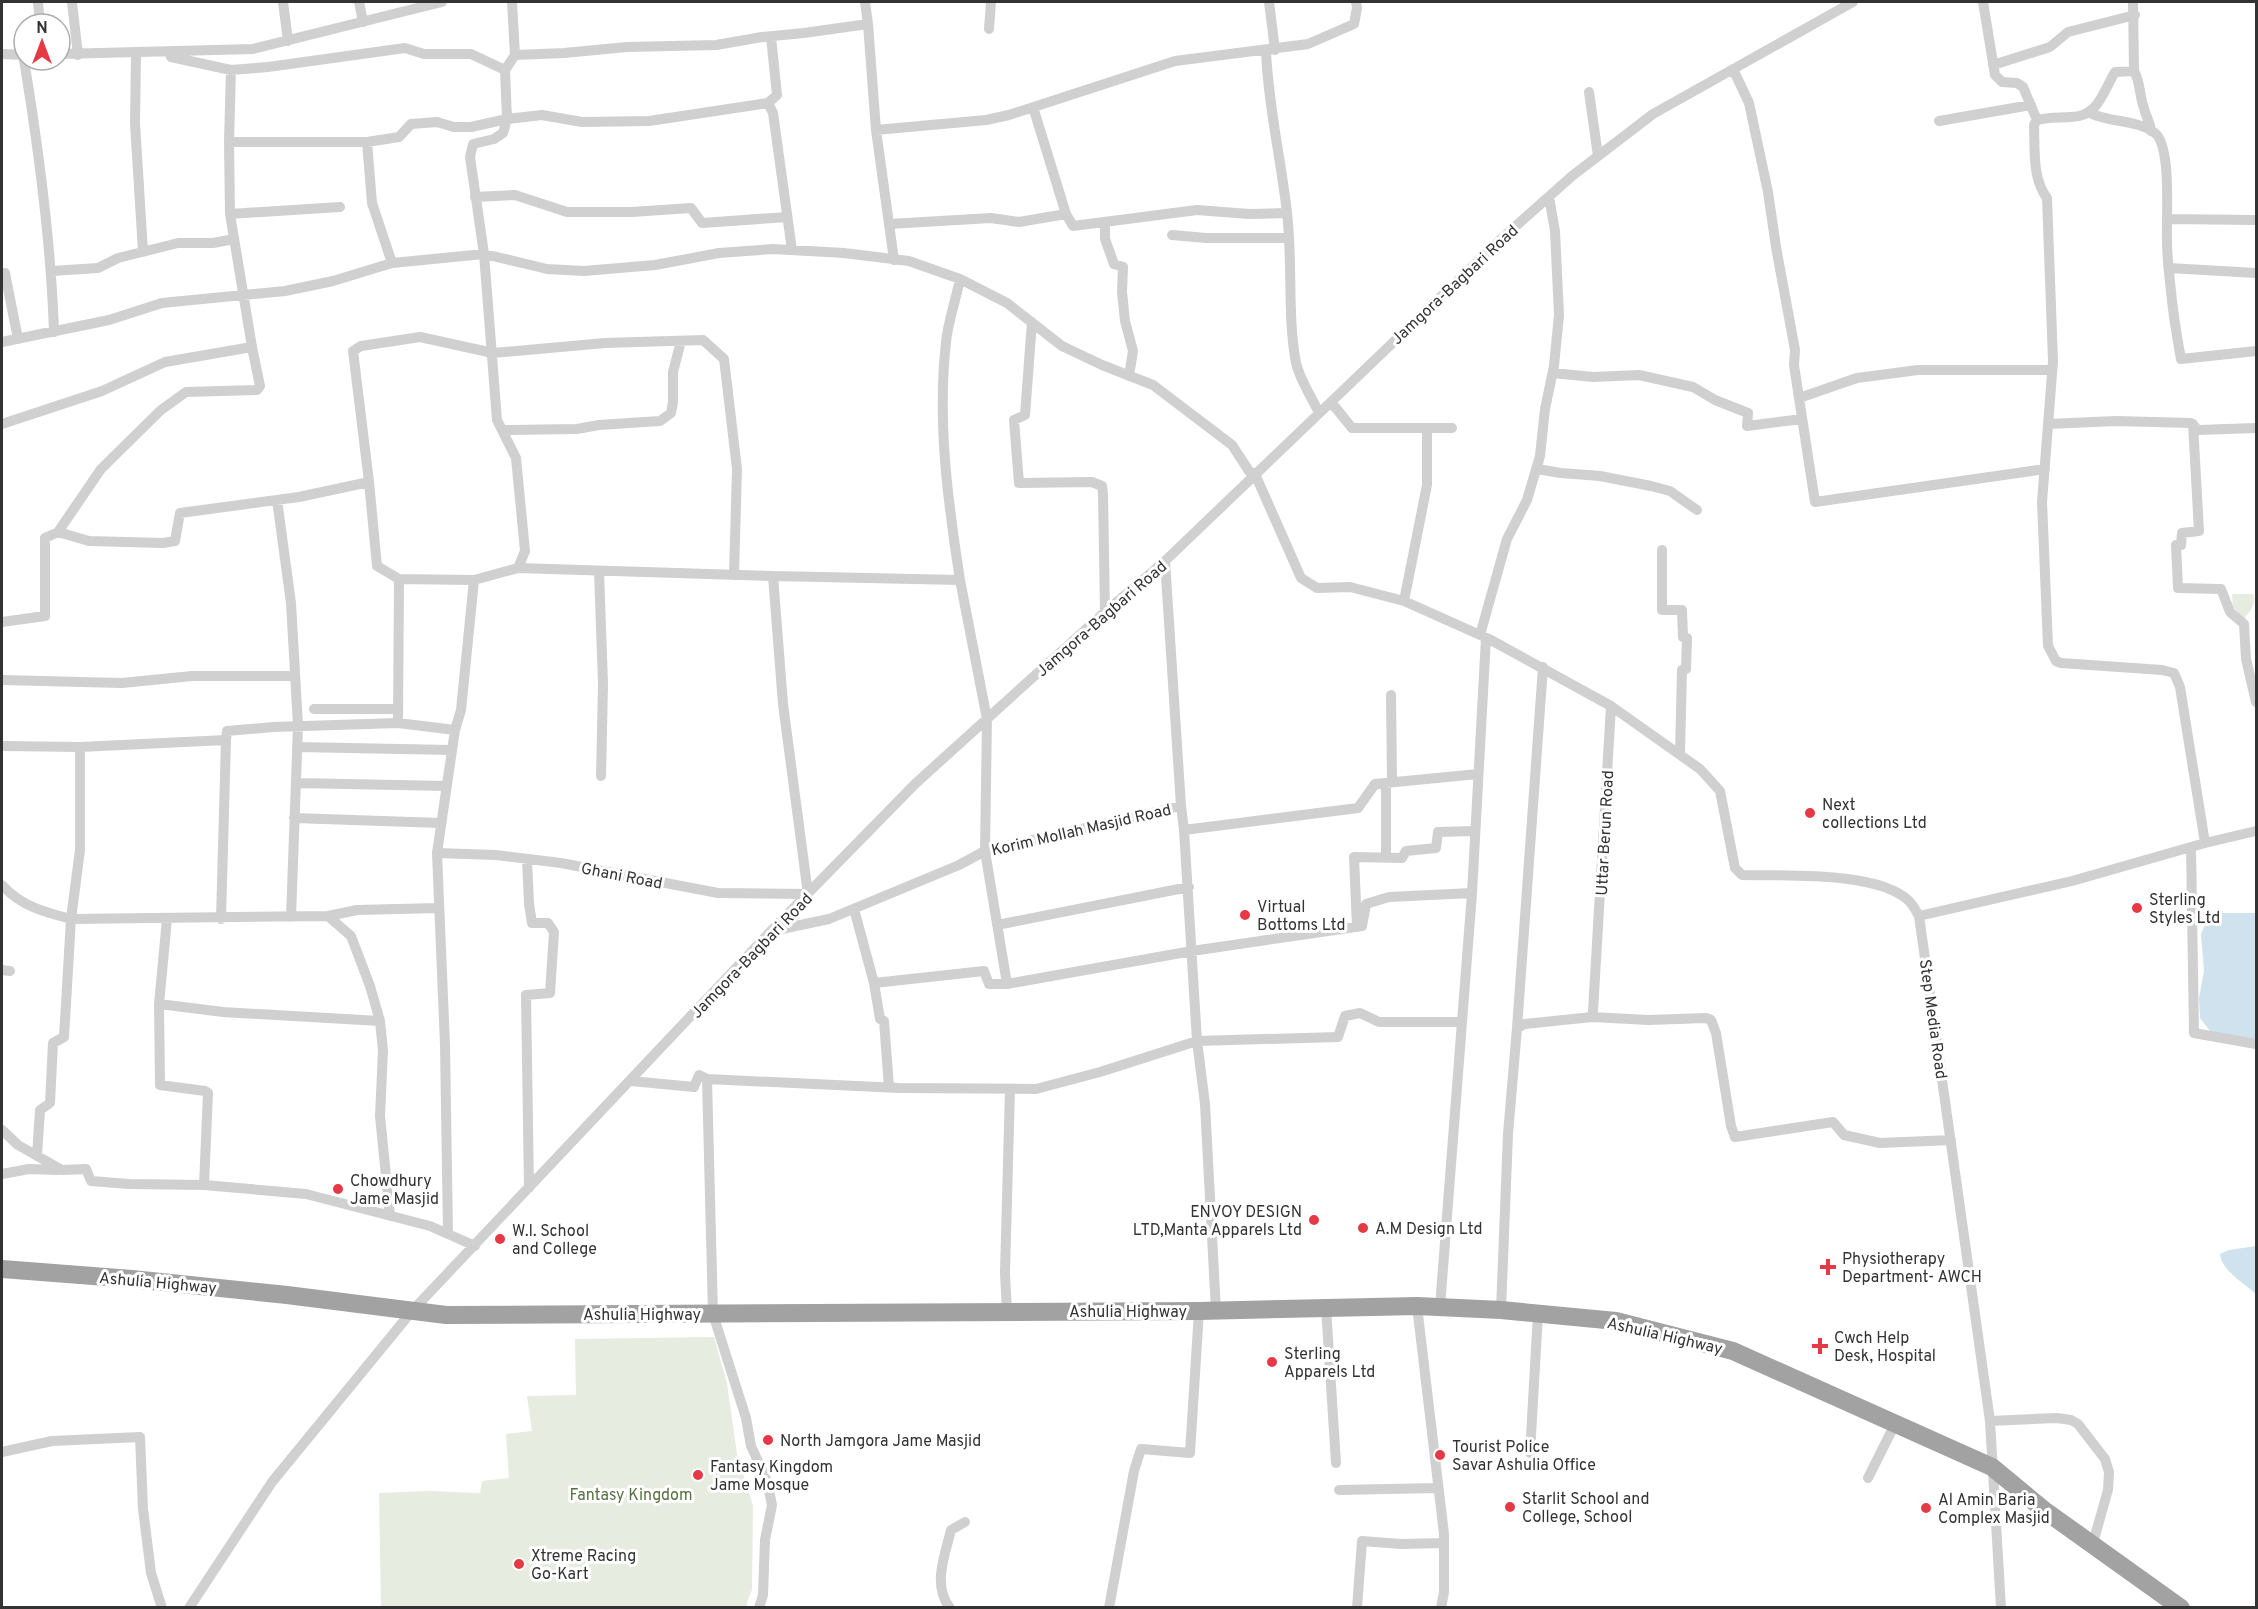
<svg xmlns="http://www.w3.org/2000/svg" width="2258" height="1609" viewBox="0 0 2258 1609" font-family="Overpass,sans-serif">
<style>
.green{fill:#e6ecdf}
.water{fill:#cfe2ee}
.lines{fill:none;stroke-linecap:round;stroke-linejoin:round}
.minor{stroke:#d0d0d0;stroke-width:10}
.trunk{stroke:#a2a2a2;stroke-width:18}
.poi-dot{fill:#e63946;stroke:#fff;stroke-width:2}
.labels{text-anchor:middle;stroke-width:6;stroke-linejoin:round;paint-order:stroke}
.street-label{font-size:16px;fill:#333;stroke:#fff}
.poi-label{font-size:16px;fill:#333;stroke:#fff;text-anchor:start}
.park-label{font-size:16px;fill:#56703f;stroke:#fff}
</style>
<rect width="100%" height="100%" fill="#fff"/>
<!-- green -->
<path class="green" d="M2232 594H2253C2257 604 2250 611 2244 619L2233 607Z
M714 1337 727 1383 737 1454 753 1506 752 1590 747 1602V1607H381L379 1493 429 1491 480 1493 482 1481 509 1478 506 1434 532 1431 527 1396 576 1395 575 1339Z"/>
<!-- water -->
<path class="water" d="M2222 913H2256V1041L2210 1031 2200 1018 2199 998 2204 971 2201 934 2207 920Z
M2256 1246V1294C2245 1284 2221 1270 2220 1254L2229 1250Z"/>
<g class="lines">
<!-- minor -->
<path class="minor" d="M38 2 40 24
M72 2 78 55
M283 2 288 41
M359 2 363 22
M1269 2 1275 50
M1983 2 1995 75 2002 82 2017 83 2023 87 2037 120
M2133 2 2134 71 2115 72C2103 92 2098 117 2071 117 2059 118 2049 117 2037 120L2034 125C2035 149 2032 178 2047 198L2053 361 2042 502 2048 646 2056 661 2061 663 2162 670 2174 673 2180 687 2205 843
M868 24 876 130 894 260
M989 29 991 2
M1266 50C1268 105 1281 159 1287 213 1293 263 1287 314 1296 363 1300 380 1312 398 1319 413
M2 54 24 55
M60 54 253 49 442 2
M136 54 135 123 143 251
M515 55 564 53 627 47 716 45 762 37 804 33 868 24 865 2
M171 57 231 70 268 67 405 48 424 54H471L505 70
M24 60C39 151 51 240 54 332
M1993 65 2050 47 2068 32 2135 15
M1733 69 1749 103 1768 192 1776 247 1795 350 1794 365 1799 398 1857 378 1918 370H2052
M2134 71C2141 83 2139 96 2144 108 2146 117 2150 122 2151 131
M1589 92 1598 156
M768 103 777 95 771 37
M1033 107 1066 214
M2090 113C2110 123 2136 119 2155 133 2172 147 2166 219 2167 241 2167 257 2169 274 2171 291 2173 314 2177 337 2181 359L2256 351
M1939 121 2031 105
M876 130 986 120 1009 115 1175 61 1308 44 1354 24 1357 8 1356 2
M229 142H367L399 137 411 124 437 122 454 127H471L507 119 542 115 582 122 649 121 768 103 773 113 792 250
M367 142 372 203 392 263
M475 197 515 195 567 212H632L691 208 702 223 787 217
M230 214 340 207
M2168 219 2256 220
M1105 222V239L1114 264 1123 267 1122 292 1125 321 1133 351 1129 376
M889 224 991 218 1019 222 1066 214 1073 226 1197 210 1249 214 1287 213
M1172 235 1206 238H1289
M2169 268 2256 273
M52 271 98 268 118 258 178 243H213L234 239
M2 273H5L18 339
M1032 322 1025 415 1014 420 1019 483 1092 482 1102 486 1103 494 1105 612
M2 342 109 320 162 303 285 291 333 281 392 263 484 254 547 269 584 271 655 265 719 253 773 249 844 253 909 261 960 279 1007 303 1062 346 1102 365 1153 385 1232 445 1249 471 1255 474 1301 578 1317 588 1350 587 1404 601 1489 639 1611 706
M1553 373 1593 377 1639 375 1693 387 1715 400 1748 413 1747 426 1802 419
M1799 398 1815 502 2045 469
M1331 402 1352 428H1452
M2 424 102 391 165 362 252 347 230 214 229 142 231 70
M2048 424 2116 421 2191 423 2198 430 2256 428
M2193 424 2199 531 2182 533 2181 545H2176L2178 588 2221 589 2230 612 2244 624 2246 659 2256 702
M502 430 577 429 599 425 660 421 671 413 673 402V372L681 341
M1537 469 1561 473 1600 476 1651 486 1670 491 1697 510
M369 482 377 566 399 579 474 580
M277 500 291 603 298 726 291 917
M58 532 101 469 161 410 186 392 257 390 260 386 252 347
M1662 550V610H1682L1683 637 1687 638 1686 669 1682 670 1680 754
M1165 561 1181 806
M599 571 603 684 601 776
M773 576 960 580 987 719 985 851 1007 984 1192 951 1362 926 1366 904 1389 897 1472 893
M960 580C948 502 937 422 946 342 948 321 956 300 960 279
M1404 601 1427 485V428
M2 622 45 616V538L58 532 89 541 163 543 175 541 180 513 299 497 369 482 353 351 361 346 420 337 493 353 605 343 703 340 724 359 737 469 734 575
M1480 635 1507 539 1527 500 1540 456 1545 409 1554 366 1559 315 1555 231 1549 197
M2 680 122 683 192 676H295
M1391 695 1392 782
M314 709H398
M398 723 399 579
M2 746 80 747 226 740 227 731 273 727 398 723 455 730
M297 747 452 750
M296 783 447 786
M294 818 441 823
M1184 830 1197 1041 1205 1104 1216 1311
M2191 847 2194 1033 2256 1044
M437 853 496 855 561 863 718 893 808 894 783 704 773 576 518 568
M1386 858V783
M527 860 529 904 532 923H548L554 932 550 993 526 995 529 1188
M2 885C21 906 44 912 71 919L328 916 351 936 370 986 380 1021 383 1051 380 1116 390 1216
M854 909 874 983 880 1019 884 1021 889 1087
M328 916 357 910 439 908
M167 919 159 1004 160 1085 205 1091 208 1093 204 1185
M221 919 226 740
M997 925 1189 887
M1357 927 1354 857 1402 858 1406 851 1436 848 1438 832 1475 831
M772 931 829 919 959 865 985 851 1181 806 1184 830 1358 808 1375 784 1478 774
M2 970 10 971
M874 983 984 971 989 984H1007
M159 1004 223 1012 380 1021
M1592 1017 1648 1020 1706 1018 1711 1020 1716 1033 1731 1126 1735 1137 1833 1122 1844 1135 1880 1143 1951 1140
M1462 1022 1472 893 1486 638
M1517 1028 1543 667
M707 1079 713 1314 746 1418 751 1446 767 1481 772 1505 765 1540 763 1595 759 1608
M631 1081 694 1087 699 1075 707 1079 899 1088 1036 1089 1100 1072 1197 1041 1338 1037 1345 1016 1360 1013 1379 1022H1462L1440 1307
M2 1130 18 1145 62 1170 86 1169 91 1181 129 1184 204 1185 306 1194 430 1226 475 1246
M37 1156 40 1110 50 1103 53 1043 64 1037 71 919 80 850V747
M2 1174 29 1169 58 1170
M448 1234 445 1045 437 853 455 730 461 710 474 580 518 568 525 551 516 458 497 420 484 254 470 157 473 144 494 139 503 133 507 119 505 70 515 55 512 2
M1417 1306 1444 1534V1592L1441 1608
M1326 1307 1336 1463
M1501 1310 1508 1134 1517 1028 1525 1024 1592 1017 1593 1011 1611 706 1700 769 1720 791 1735 868 1742 875C1784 876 1878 871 1909 901 1913 905 1916 911 1919 916
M1007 1312 1005 1273 1010 1089
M1990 1421 2057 1418 2071 1420 2078 1424 2105 1459 2109 1472 2108 1490 2093 1543
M2 1452 52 1441 140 1437 143 1509 151 1573 162 1608
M1530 1453 1538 1314
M1868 1478 1895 1424
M1339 1490 1437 1488
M189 1608 272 1482 412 1311 771 931 915 784 1105 612 1165 561 1499 241 1572 176 1653 114 1853 2
M950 1608C932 1585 945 1555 951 1530L965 1522
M1109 1608 1134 1471 1141 1449 1190 1453 1199 1311
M1357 1608 1362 1541 1401 1544 1444 1543
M2001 1608 1990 1421 1919 916 2072 881 2205 843 2256 831"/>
<!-- trunk -->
<path class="trunk" d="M2 1269 132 1279 287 1295 446 1315 1199 1311 1417 1306 1501 1310 1616 1321 1733 1351 1992 1467 2044 1510 2181 1608"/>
</g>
<!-- markers -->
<g class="poi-dot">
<circle cx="1810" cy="813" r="6"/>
<circle cx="2137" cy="908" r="6"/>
<circle cx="1245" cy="915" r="6"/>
<circle cx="338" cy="1189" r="6"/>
<circle cx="1314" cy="1220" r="6"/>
<circle cx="1363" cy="1228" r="6"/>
<circle cx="500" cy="1239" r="6"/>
<path d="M1825 1258h6v6h6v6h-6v6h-6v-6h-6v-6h6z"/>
<path d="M1817 1337h6v6h6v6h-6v6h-6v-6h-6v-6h6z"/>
<circle cx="1272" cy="1362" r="6"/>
<circle cx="768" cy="1440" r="6"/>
<circle cx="1440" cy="1455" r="6"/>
<circle cx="698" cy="1475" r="6"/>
<circle cx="1510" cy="1507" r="6"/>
<circle cx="1926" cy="1508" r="6"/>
<circle cx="519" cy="1564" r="6"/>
</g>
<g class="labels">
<!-- street labels -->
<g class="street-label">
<text transform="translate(1454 284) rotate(-43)" y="6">Jamgora-Bagbari Road</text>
<text transform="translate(1101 618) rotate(-41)" y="6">Jamgora-Bagbari Road</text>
<text transform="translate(1081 829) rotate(-13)" y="6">Korim Mollah Masjid Road</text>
<text transform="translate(1604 833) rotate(-87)" y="6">Uttar Berun Road</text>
<text transform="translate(622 875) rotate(11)" y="6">Ghani Road</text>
<text transform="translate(751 955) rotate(-46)" y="6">Jamgora-Bagbari Road</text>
<text transform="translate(1934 1019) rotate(82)" y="6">Step Media Road</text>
<text transform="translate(158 1282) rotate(5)" y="6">Ashulia Highway</text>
<text x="1128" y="1317">Ashulia Highway</text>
<text x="642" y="1320">Ashulia Highway</text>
<text transform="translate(1665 1335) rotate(13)" y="6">Ashulia Highway</text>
</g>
<!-- poi labels -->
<g class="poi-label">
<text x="1822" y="810">Next<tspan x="1822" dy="18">collections Ltd</tspan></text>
<text x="2149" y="905">Sterling<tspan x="2149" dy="18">Styles Ltd</tspan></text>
<text x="1257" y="912">Virtual<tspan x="1257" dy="18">Bottoms Ltd</tspan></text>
<text x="350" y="1186">Chowdhury<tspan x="350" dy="18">Jame Masjid</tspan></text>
<text x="1302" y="1217" text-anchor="end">ENVOY DESIGN<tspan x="1302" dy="18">LTD,Manta Apparels Ltd</tspan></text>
<text x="1375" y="1234">A.M Design Ltd</text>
<text x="512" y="1236">W.I. School<tspan x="512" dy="18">and College</tspan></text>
<text x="1842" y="1264">Physiotherapy<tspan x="1842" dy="18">Department- AWCH</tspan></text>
<text x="1834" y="1343">Cwch Help<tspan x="1834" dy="18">Desk, Hospital</tspan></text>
<text x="1284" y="1359">Sterling<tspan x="1284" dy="18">Apparels Ltd</tspan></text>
<text x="780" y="1446">North Jamgora Jame Masjid</text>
<text x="1452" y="1452">Tourist Police<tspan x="1452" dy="18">Savar Ashulia Office</tspan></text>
<text x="710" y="1472">Fantasy Kingdom<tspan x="710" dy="18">Jame Mosque</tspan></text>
<text x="1522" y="1504">Starlit School and<tspan x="1522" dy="18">College, School</tspan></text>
<text x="1938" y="1505">Al Amin Baria<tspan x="1938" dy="18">Complex Masjid</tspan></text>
<text x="531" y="1561">Xtreme Racing<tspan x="531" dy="18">Go-Kart</tspan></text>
</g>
<!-- park labels -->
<g class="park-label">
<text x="631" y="1500">Fantasy Kingdom</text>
</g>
</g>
<!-- border -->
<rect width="2258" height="1609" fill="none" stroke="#333333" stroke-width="6"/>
<!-- north arrow -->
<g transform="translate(42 42)"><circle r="28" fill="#ffffff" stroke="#adadad" stroke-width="1.5"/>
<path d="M0-4.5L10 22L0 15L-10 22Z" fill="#e63946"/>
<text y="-9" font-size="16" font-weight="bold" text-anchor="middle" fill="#333333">N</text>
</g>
</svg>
